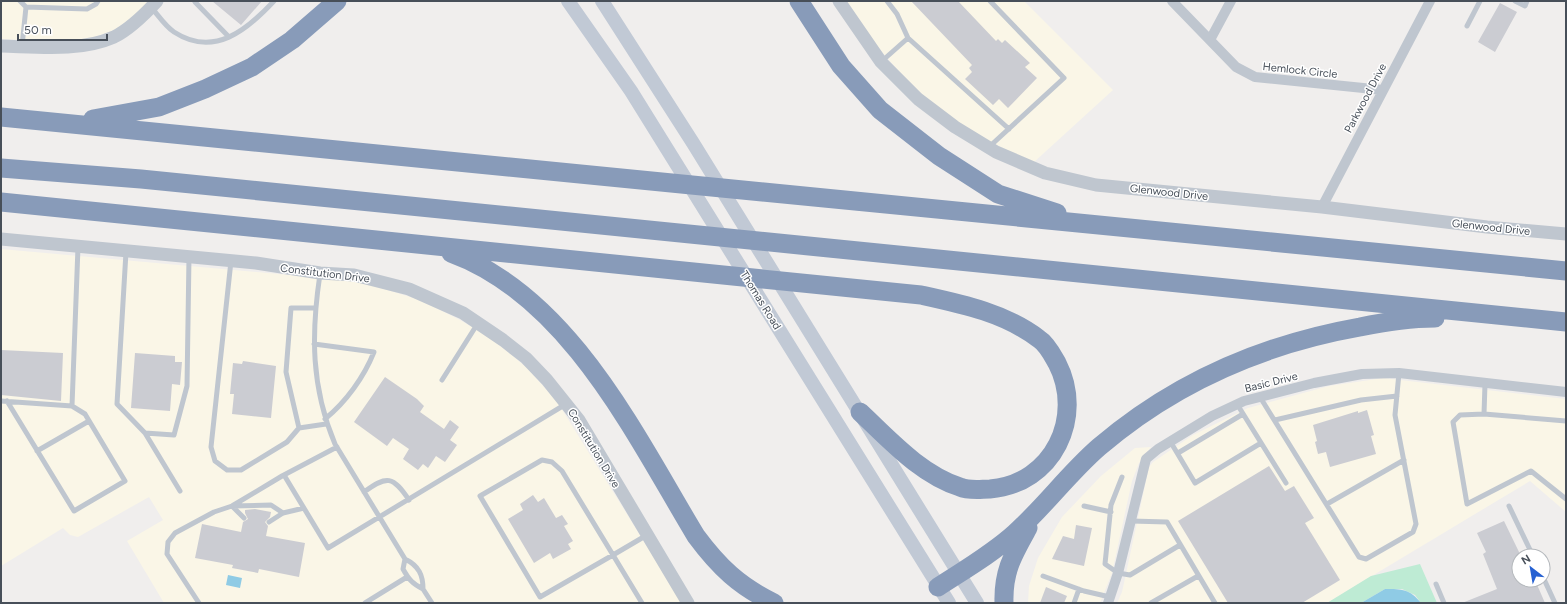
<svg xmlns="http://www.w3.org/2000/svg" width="1567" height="604" viewBox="0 0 1567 604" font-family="Figtree,sans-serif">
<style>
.commercial{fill:#faf6e7}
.green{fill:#beebd4}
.water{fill:#8fcbe5}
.building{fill:#cbccd2}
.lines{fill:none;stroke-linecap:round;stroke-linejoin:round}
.service{stroke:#bfc6cf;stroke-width:5}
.minor{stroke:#bfc6cf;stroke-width:10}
.tertiary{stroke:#bfc6cf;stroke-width:13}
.secondary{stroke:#c1c9d5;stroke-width:14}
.motorway{stroke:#889bb9;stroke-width:19}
.labels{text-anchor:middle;stroke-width:3;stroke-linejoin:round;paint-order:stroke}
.street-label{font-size:11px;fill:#474f59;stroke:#fff}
</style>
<rect width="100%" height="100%" fill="#f0eeed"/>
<!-- commercial -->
<path class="commercial" d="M1 1H150L139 13 114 30 92 38 67 42 1 39Z
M845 1H1024L1113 90 1033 163 967 130 931 103 903 76 868 36Z
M1 249 345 280 371 285 420 300 460 320 489 337 514 357 528 369 558 403 682 603H164L127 541 163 520 149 497 78 537 70 535 63 528 1 566Z
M1383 378 1566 399V512L1530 481 1327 603H1117L1122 592 1149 467 1153 462 1193 435 1248 408 1329 386Z
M1151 447 1139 463 1132 481 1112 573 1100 603H1028L1029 586 1038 558 1062 517 1101 476 1135 448Z"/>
<!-- green -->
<path class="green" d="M1420 564 1437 603H1421L1415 595 1402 589H1385L1361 603H1327L1371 576Z"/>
<!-- water -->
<path class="water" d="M228 575 242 578 240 588 226 585Z
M1385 589C1402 589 1410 589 1421 603H1361Z"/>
<!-- building -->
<path class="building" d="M212 1H262L241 25Z
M911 1H958L996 41 998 39 1002 43 1005 40 1030 63 1025 67 1037 78 1008 108 999 99 993 105 965 79 972 72 969 68 972 65Z
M1500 3 1517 12 1495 52 1478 42Z
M1 350 63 353 61 401 1 395Z
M135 353 175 356V362H182L180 385 172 384 170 411 131 408Z
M243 361 276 366 271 418 232 414 234 394H230L233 363 242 364Z
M385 377 417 399 424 406 420 412 444 429 450 420 459 427 450 440 457 445 445 462 436 456 428 468 423 464 418 470 403 459 409 449 393 438 387 446 354 422Z
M1367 410 1374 435 1371 436 1376 454 1330 467 1326 452 1318 454 1315 442 1317 441 1313 425 1358 411V413Z
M1269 466 1285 491 1294 486 1314 518 1305 523 1340 580 1302 603H1228L1178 521Z
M533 495 538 502 544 498 556 518 562 515 568 524 564 526 573 541 568 544 571 549 553 559 550 553 534 563 508 519 523 510 520 504Z
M255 509 271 512 270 517 265 522 268 526 266 536 305 543 299 577 259 569 258 573 232 568 233 565 195 558 202 524 241 532 243 522 248 519 245 513V510Z
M1504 521 1519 552V580H1535L1545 603H1462L1497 589 1483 554 1486 552 1477 533Z
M1076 525 1092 528 1084 566 1052 559 1063 536 1074 539Z
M1046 587 1067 596 1064 603H1040Z"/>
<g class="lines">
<!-- service -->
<path class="service" d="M20 1 26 7 22 46
M1515 1 1525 6 1527 1
M195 2 229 37
M26 7 87 9 96 4 98 1
M151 7C158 15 165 26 174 32 214 58 247 30 274 1
M1467 26 1480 1
M908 38 1009 129
M882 61 908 38 897 14 887 1
M989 147 1064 78 990 1
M126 252 117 404 145 433 174 435 187 386 189 257
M231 261 211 447 215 461 227 470H241L287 442 299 428
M320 274C311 334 311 387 335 444L405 559C419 566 423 575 423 589 413 584 409 580 403 569L405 559
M315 308H291L286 372 299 428 326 424
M314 344 374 352C364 377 346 402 325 419
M442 380 478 323
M1260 397 1359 557 1366 559 1413 532 1416 524 1395 415 1399 373
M1 401 72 406 78 247
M7 401 74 511 125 481 85 414 72 406
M1237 404 1286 483
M1484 414 1485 384
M1275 420 1361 400 1397 396
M1566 421 1484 414 1460 415 1453 422 1467 504 1531 471 1566 499
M145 433 180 491
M1170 441 1195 483 1261 443
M37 451 89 421
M1178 453 1243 414
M284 475 328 548 566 404
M1122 477 1111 505 1105 564 1118 573 1130 575 1180 545
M364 492C387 475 393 476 409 500
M1327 504 1404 460
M232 506 271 505 283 513
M232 506 244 518
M1084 506 1111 512
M1509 506 1533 556
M1131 521 1167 522 1215 603
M269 522 283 513 304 508
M1043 576 1084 591 1110 597
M1543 577 1555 603
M1436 584 1444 603
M423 589 432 603
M199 603 167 554 168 542 175 533 214 512 232 506 282 476 337 447
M365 603 407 577
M642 603 613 555 540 597 480 496 542 460 552 462 562 471 613 555 647 535
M1074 603 1079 589
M1151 603 1198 576"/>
<!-- minor -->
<path class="minor" d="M1172 1 1236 67 1255 77 1383 90
M1210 40 1231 1
M1322 207 1430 1
M1108 603 1118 573 1146 459 1158 449 1212 416 1244 401 1314 383 1362 374 1399 373 1566 392"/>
<!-- tertiary -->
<path class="tertiary" d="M839 1 881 62 918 99 955 127 996 152 1045 173 1096 185 1322 207 1487 227 1566 234
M1 46C38 47 80 52 114 37 130 29 145 14 157 1
M1 239 256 263 320 273 354 275 409 289 463 313 503 340 526 358 547 380 579 420 688 603"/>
<!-- secondary -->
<path class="secondary" d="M568 1 631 91 949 603
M602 1 693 143 977 603"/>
<!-- motorway -->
<path class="motorway" d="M799 1 841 66 880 110 939 156 998 194 1057 213
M1 117 1566 271
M93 119 159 107 205 89 252 67 292 40 337 1
M1 168 141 179 1566 322
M1 202 921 295C962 304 1005 313 1039 339 1047 344 1053 356 1057 363 1085 417 1053 484 990 489 981 489 969 491 960 487 920 474 890 440 860 412
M451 253C569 296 635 435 696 536 719 567 739 586 774 603
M938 587C964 570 992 554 1015 533 1045 506 1069 473 1099 447 1174 383 1264 344 1360 327 1384 322 1410 318 1435 318
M1004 603C1003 571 1013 555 1028 528"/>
</g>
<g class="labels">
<!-- street labels -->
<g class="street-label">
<text transform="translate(1300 70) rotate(6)" y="4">Hemlock Circle</text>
<text transform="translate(1365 98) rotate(-62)" y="4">Parkwood Drive</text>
<text transform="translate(1169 192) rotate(6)" y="4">Glenwood Drive</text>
<text transform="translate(1491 227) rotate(6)" y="4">Glenwood Drive</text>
<text transform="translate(325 273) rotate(7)" y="4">Constitution Drive</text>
<text transform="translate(761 300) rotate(58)" y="4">Thomas Road</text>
<text transform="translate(1271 382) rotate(-14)" y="4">Basic Drive</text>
<text transform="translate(594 448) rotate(59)" y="4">Constitution Drive</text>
</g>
</g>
<!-- border -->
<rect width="1567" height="604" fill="none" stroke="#474f59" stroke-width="4"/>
<!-- north arrow -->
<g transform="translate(1531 568) rotate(329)"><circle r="19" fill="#ffffff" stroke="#b5b9bd"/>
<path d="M0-3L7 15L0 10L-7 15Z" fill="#2661d2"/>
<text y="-6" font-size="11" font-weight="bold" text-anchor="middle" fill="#474f59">N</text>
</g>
<!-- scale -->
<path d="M18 34v6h89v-6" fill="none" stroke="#474f59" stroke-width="2"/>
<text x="24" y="34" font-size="12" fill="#474f59" stroke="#ffffff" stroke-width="3" paint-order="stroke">50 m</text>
</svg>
